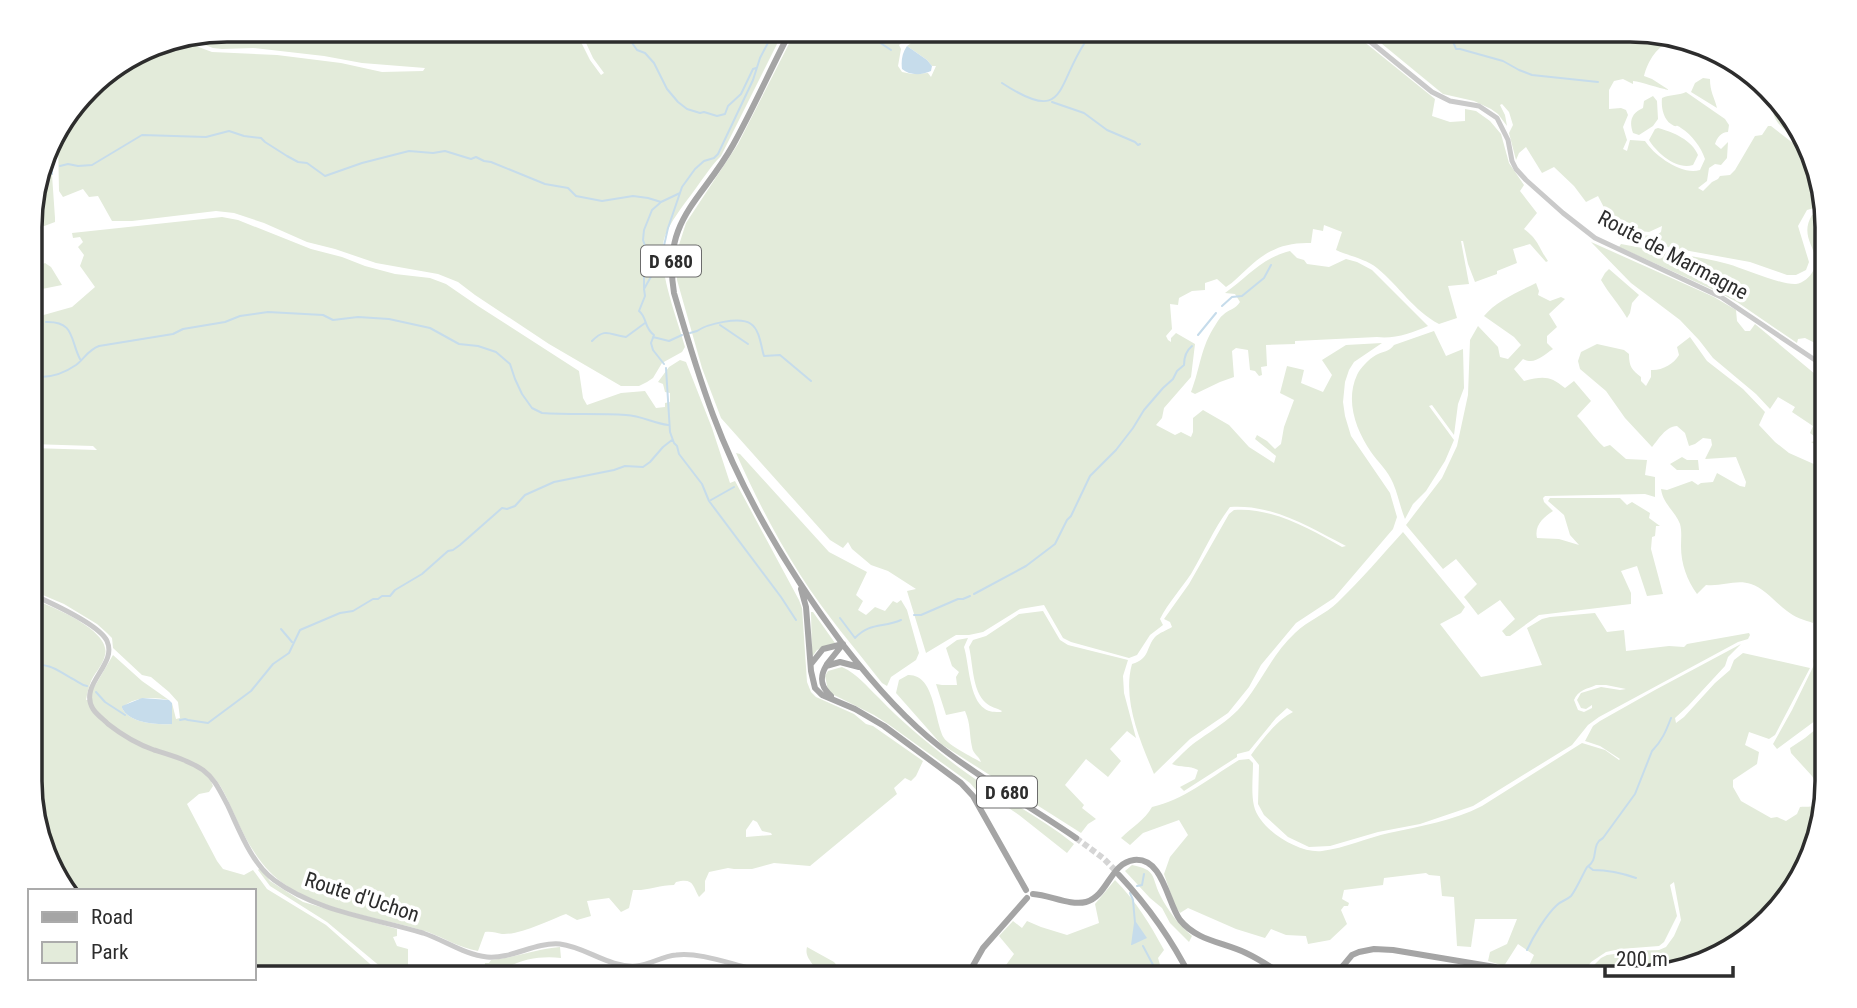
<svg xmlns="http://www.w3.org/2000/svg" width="1857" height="1008" viewBox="0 0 1857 1008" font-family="'Roboto Condensed',sans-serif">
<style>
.green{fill:#e3ebda;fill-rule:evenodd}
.water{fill:#c6dceb}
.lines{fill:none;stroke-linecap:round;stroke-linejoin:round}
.stream{stroke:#c6dceb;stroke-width:2}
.major-tunnel{stroke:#d5d5d5;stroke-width:6;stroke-dasharray:6 3;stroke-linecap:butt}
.minor{stroke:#cacaca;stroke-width:5}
.major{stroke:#a5a5a5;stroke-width:6}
.labels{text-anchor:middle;stroke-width:7;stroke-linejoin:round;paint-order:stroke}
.shield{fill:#fff;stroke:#6c6c6c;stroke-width:2}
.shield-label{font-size:19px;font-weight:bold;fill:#2d2d2d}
.street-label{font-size:21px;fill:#2d2d2d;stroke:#fff}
.rim{fill:none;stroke:#2d2d2d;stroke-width:3.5}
</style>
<rect width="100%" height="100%" fill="#fff"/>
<!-- green -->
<path class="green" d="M227 30H575L590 60 601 75 604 73 593 58 580 30H784L721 156C709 168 701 182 691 195 682 207 671 221 665 236 655 265 677 317 685 347L682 352 662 363 653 378 647 382 639 386H621L549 344 475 295 458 282 438 274 376 263 335 249 307 242 264 223 234 213 216 211 132 221H112L98 196 89 197 83 189 63 197 59 191 58 140 56 131 97 79 134 56C167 61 159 51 185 42L212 52 277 55 341 63 382 72 423 71 425 68 362 63 324 56 253 48 222 49 213 48 187 38Z
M796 30H911L912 36 899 45 901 49 898 66 902 72 912 74 928 73 931 77 936 66H932L927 60 907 46 917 39 916 30H1344L1352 32 1435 99 1432 116 1450 122 1465 121V109L1476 111 1490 121 1501 134 1509 163 1524 185 1520 191 1537 213 1524 229C1539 240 1538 247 1548 261L1546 262 1530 244 1513 249 1517 263 1497 271V274L1475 282 1468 264 1463 241H1461L1469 284 1448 286 1457 318 1439 324C1414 311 1399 286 1377 268 1366 259 1349 256 1336 250L1342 232 1324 225 1323 231 1313 229 1311 243C1285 242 1267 250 1248 268 1240 275 1234 282 1226 287L1217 279 1205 283V290L1192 291 1179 298 1178 305 1170 304 1172 329 1166 336 1168 340 1171 342V338L1176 333 1195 344 1191 377 1164 408 1162 418 1156 425 1175 435 1181 432 1191 437 1193 432V418L1203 410 1229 425 1249 447 1274 463 1276 456 1255 439 1257 435 1267 441 1275 449 1281 444 1284 427 1294 400 1280 393 1287 366 1304 370 1301 383 1323 392 1332 375 1322 360 1346 345 1382 343 1354 362 1349 370 1345 382 1343 402 1345 416 1351 436 1390 493 1397 517 1393 529 1334 598 1296 623 1261 665 1249 687 1228 713 1190 739 1154 774C1140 741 1122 699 1132 664 1150 659 1146 647 1155 637 1159 633 1167 630 1172 627L1170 622 1164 619 1189 584 1229 514 1234 510C1272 507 1310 529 1342 547L1346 546C1309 527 1273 504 1230 507 1214 528 1204 552 1191 574 1181 589 1168 603 1160 619L1163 625 1150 635 1137 655 1129 658 1071 642 1063 638 1044 605 1020 609 983 632 969 635H956L926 653 907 591 916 589 888 571 871 565 852 549 848 542 843 548 830 540 721 418 702 368 677 280 676 260 678 248 686 223 738 144Z
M1365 30H1631L1673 41C1657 45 1648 61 1644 76L1652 79 1669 90C1658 88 1642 82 1633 81V84L1623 79 1614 81 1609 90V109L1621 108 1626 110 1628 115 1623 127 1627 140 1623 149 1627 151 1630 140 1645 141C1654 155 1682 176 1700 170L1705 159C1701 147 1692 135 1681 128 1674 123 1678 129 1671 124 1663 119 1661 106 1662 98 1670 94 1678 96 1686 92L1725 119 1729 125 1728 132C1721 132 1717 138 1715 144L1721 149 1728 142 1727 158 1721 165 1715 164 1709 168 1707 181 1698 188 1703 191 1712 182 1718 179 1720 176 1730 175 1735 170 1755 136 1762 135 1768 126H1771L1807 154 1824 205 1807 210 1798 226 1809 262 1806 270 1796 275H1787L1750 262 1618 238 1619 234 1655 236 1661 232 1662 226 1649 232 1621 229 1611 221 1598 196 1586 202 1574 186 1554 167 1542 173 1526 147 1519 153 1516 160 1509 133 1513 125 1509 112 1502 104 1500 105 1505 115 1507 126 1498 114 1491 109 1474 101 1443 94Z
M174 40C163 51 155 55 139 53L152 45Z
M1703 78 1710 79C1710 92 1714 96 1717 108L1691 92 1695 83Z
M1653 96 1657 101 1658 119 1653 126 1639 135 1633 133C1629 122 1631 113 1643 108L1644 101Z
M1776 101 1794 118 1804 145C1791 136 1764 118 1776 101Z
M1658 128C1673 132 1692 140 1698 155L1693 165C1676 170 1657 153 1649 140L1655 129Z
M42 166 46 173 52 175 55 218V222L31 231V201Z
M1826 212 1827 332 1817 344 1805 338 1798 339 1797 343 1737 302 1718 292 1619 247 1621 244C1656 251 1694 255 1728 264 1745 269 1781 285 1796 284 1803 283 1810 277 1813 271 1824 252 1797 240 1812 215Z
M222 217 238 220 311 249 342 257 365 266 395 274 430 278 446 284 478 306 579 371 583 398 587 405 621 393 645 391 656 408 665 407V403L670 402V393L665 392 663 384 658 382 669 367 680 360 686 362 712 428 730 483 735 481 799 600 802 608 807 682 811 692 816 697 854 714 866 724 873 726 923 761 916 776 911 781 905 778 894 788 897 794 810 866 774 863 752 869H734L728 868 709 872 705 881V891L699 897C692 885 694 878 676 882L674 885C660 885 647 891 633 890L629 908 621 912 609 898 587 901 591 916 577 920 566 914C549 920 521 935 502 934 496 933 492 931 485 932L478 951C460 948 444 938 428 932 375 915 298 910 262 863 251 849 242 832 235 816 227 799 222 783 207 771L213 786 209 792 199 794 187 804 217 861 223 869 244 875 253 870 267 889 326 925 386 978H254V891H63L31 807V598C50 606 112 630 105 655 103 666 93 674 90 684 88 689 87 695 86 700L91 699 92 691 113 655 142 681 169 700C153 697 134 696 122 708 129 723 156 725 172 724V703L176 719 180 718 178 702 169 692 151 677 142 675 113 648 112 638 107 633 97 624 64 604 31 590V448L97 450 93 446 31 444V316L33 318 72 307 95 287 80 266 84 255 78 247 83 242 80 237 73 238 72 233ZM753 820 757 822 762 831 771 833 772 835 746 837V830Z
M1591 242 1714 297 1736 310 1737 321 1745 331H1750L1755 324 1827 384V452L1811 442 1819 440 1810 433 1813 426 1792 412 1795 407 1778 397 1770 409 1756 394 1713 358 1699 340 1680 320 1631 283Z
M1290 251 1297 258 1304 260 1307 264 1329 267 1346 259 1357 262 1372 270 1428 326C1412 333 1395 339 1377 337L1295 341V344L1266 345 1267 366 1261 367 1262 375 1259 376 1255 371 1250 370 1248 350 1236 348 1232 351 1234 377 1220 382 1195 394 1191 392C1201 366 1200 348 1216 324 1218 321 1220 317 1223 315 1229 309 1235 310 1240 302L1235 294 1225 293C1249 276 1260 259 1290 251Z
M45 263 51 267 62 285 37 290 31 295V269Z
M1609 269 1639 295 1632 303 1630 313 1627 318C1619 304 1609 294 1601 280L1605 273Z
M1536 283 1539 291 1538 295 1550 301 1561 297 1565 299 1549 314 1557 327 1547 336V343L1553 349C1542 356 1535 365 1523 359L1514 369 1524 381C1544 376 1550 376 1565 388L1574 381 1591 401 1577 416C1587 426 1593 437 1604 447L1610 445 1626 459 1647 460 1645 475 1655 477V497L1645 494 1545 496 1543 498 1544 502 1553 511C1544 517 1534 525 1537 538L1559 539 1579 545 1570 535 1564 515 1548 501 1550 498H1620L1627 505 1632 502 1650 513 1649 518 1660 526H1656L1655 536 1652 537 1651 549 1663 594 1647 596 1637 566 1621 571 1631 593V604L1539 615 1510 636H1506L1502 631 1515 619 1500 600 1478 615 1464 597 1477 584 1456 559 1443 569 1406 525 1442 478 1457 446 1468 395 1470 340 1478 326 1498 347 1500 357 1508 359 1521 345 1514 337 1484 316C1496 301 1518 292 1536 283Z
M1434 331 1446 356 1463 349 1464 388 1458 404 1454 435 1432 405 1429 406 1454 440 1445 461 1426 491 1413 504 1405 519C1400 507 1398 494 1393 483 1388 471 1378 462 1371 452 1356 430 1345 401 1357 375 1360 368 1369 359 1376 355 1383 351 1389 352 1394 345Z
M1690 337 1707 361 1743 389 1765 412 1759 425 1775 442 1789 453 1816 465 1827 479V620L1815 618 1813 623C1804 620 1794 617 1787 611 1776 603 1764 588 1751 584 1736 579 1721 587 1706 585L1697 594C1687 580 1681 564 1681 546 1681 539 1682 531 1680 524 1675 511 1663 504 1661 489L1667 490 1692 481 1698 485 1701 483 1713 482 1717 473 1740 486 1745 487 1746 482 1736 457 1705 459 1712 445 1711 439 1703 438 1695 444 1689 446 1685 433 1677 426C1665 427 1659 439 1652 447L1625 418 1606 391 1580 369 1578 361 1581 352 1597 344 1624 350 1629 354C1629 367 1632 370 1641 377V381L1646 386 1651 377V370C1661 371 1674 364 1679 355L1677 347Z
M736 453 740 454 829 552 867 572 856 595 863 601 858 610 866 615 875 607 885 611 893 601 897 603 901 600 907 610 919 653 916 660 891 677 887 686 882 683C855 648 825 614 801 576 776 537 755 496 736 453Z
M1682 457 1687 460H1698L1699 470H1677L1670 464Z
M1403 532 1465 607 1461 613 1440 624 1481 677 1542 665 1527 628 1542 619 1550 617 1595 613 1607 632 1624 630 1626 651 1669 646 1684 647 1687 644 1749 633 1750 635 1748 639 1738 642 1599 717 1588 725 1572 745 1473 806 1420 824 1378 832 1330 846 1309 847 1288 837 1264 815 1258 804 1259 765 1251 755C1262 740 1277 720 1293 712L1287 708 1276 718 1249 751 1237 754V757L1184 791 1180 787 1195 779 1198 770C1189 765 1181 768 1172 764 1181 755 1190 745 1200 739 1213 730 1227 721 1238 710 1260 686 1271 655 1295 633 1308 620 1325 615 1338 602 1361 580 1382 555 1403 532ZM1596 685H1606L1626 689 1620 690 1601 687 1581 693 1577 700 1581 708 1586 709 1592 705V708L1584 712 1578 710 1574 700C1578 690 1587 689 1596 685Z
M1043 611 1060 640 1068 645 1128 660 1123 676 1124 693 1136 738 1127 731 1110 749 1121 761 1108 777 1086 759 1065 785 1084 805 1082 808 1096 819 1088 824 1081 833 941 744 896 693 899 680 908 675C935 674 934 720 944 738 947 744 973 758 981 762 979 756 973 754 972 747 969 733 971 725 965 711L946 715 936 684 942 685H957L956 677 959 672 952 666 946 648 957 640 968 638 964 647C969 663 969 699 985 709 989 712 995 712 1001 712L1002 711C997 708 990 707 986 703 972 691 973 663 969 647L973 640 986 636 1019 614Z
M811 612H813L835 643 817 650 812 657Z
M1741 644 1728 657 1725 666 1688 706 1675 718 1676 723 1684 717 1715 683 1730 670 1734 660 1743 653 1810 668 1775 735 1769 739 1749 732 1745 745 1759 752 1757 764 1733 780V787L1741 801 1771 818 1777 817 1786 821 1797 814 1800 807C1813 806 1819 809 1823 794L1812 776 1791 753 1790 748 1805 738 1827 720V794L1801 879 1739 945 1643 978H1585L1590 969 1601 958 1607 955 1635 951 1659 950 1666 947 1674 936 1681 920 1674 882 1670 885 1677 916 1664 942 1659 946 1620 949 1606 952 1591 962 1580 978H1533L1528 968 1534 955 1518 944 1504 966 1488 961 1490 952 1507 944 1517 919H1475L1471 947 1457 946 1454 897 1442 896 1440 876 1429 875 1426 873 1384 878 1383 885 1344 890 1342 899 1349 903 1348 906H1344L1341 910 1347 924 1330 940 1308 944 1306 936 1286 935 1271 929 1265 938 1236 929 1188 908 1180 913 1175 906 1164 874 1170 857 1188 835 1179 820 1143 833 1130 845 1121 838C1132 827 1145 820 1152 807 1184 800 1211 777 1239 760L1249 759 1253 763C1253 777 1251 793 1254 806 1259 829 1299 854 1322 851 1345 848 1367 838 1389 833 1421 826 1453 821 1482 806L1582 743 1605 750 1619 760 1620 759 1600 746 1585 741 1593 726 1600 721 1655 690Z
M1817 650 1827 653V712L1777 749 1773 744 1792 710 1814 665 1813 661Z
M842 667C859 675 865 685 879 698 900 720 924 740 948 759 987 791 1034 812 1074 844L1067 853 1019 815 980 789 977 791 970 783 888 724 874 715 832 694 828 690 825 676 828 671Z
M1132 865C1157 870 1151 876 1160 895 1168 911 1179 925 1192 936L1189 942 1170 923 1162 908 1150 898 1125 871Z
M260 868 270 881 303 902 397 929V936L393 937 397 946 408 949V966L434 978H394L327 922 270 886 258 870Z
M1115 880C1136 901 1150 924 1164 950L1158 958 1164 978H1001L1006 965 1014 954 999 936 1013 921 1022 928 1027 921 1041 927 1067 935 1099 923 1095 904Z
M560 947 561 958C544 956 523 958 507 968 498 973 494 978 483 978L485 963H489L491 960C514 958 536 949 560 947Z
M807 947 834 962 847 978H809L801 969V966L813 965C809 959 805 955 807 947Z"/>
<!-- water -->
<path class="water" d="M907 46 927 60 932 66 931 71C922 75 910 76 902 69 901 61 902 53 907 46Z
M49 144 53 146V175L46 173 42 166Z
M142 698 169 700 172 703V724C156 725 129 723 122 708V706Z
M1136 922 1147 938 1132 945H1131L1134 923Z"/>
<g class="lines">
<!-- stream -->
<path class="stream" d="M853 30 876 40 891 50
M1432 30C1444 36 1451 34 1456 49H1460L1503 61 1519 70 1532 75 1598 82
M628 37 637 50 645 53 654 63 667 89 678 102 687 109 700 113 704 112 717 116 725 114 728 106 741 94 753 69 756 68
M1002 83C1066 125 1056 87 1084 44
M1052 102 1084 113 1107 130 1135 142 1138 145 1140 144
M60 166 68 164 78 166 92 165 142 135 206 137 229 131 244 136 261 138 265 142 287 156 298 162 307 163 325 176 362 163 409 151 433 153 445 151 471 159 476 157 484 161 491 162 545 184 568 188 576 196 602 201 633 196 648 198 661 202 680 193
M644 288V276L650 260 643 240 644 230 652 210 660 203
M1222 306 1232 297 1242 296 1264 278 1271 265
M46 322C75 321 70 340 80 359
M720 325 748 344
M690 333 697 331C707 324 740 316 751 324 760 330 761 347 764 356L780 355 811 381
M1198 335 1216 313
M653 337 669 341 682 335
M592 341C606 327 609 335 626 337L645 323
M664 364 653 350 651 343 654 335C644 328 647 317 639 311L645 296 644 289 661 259 668 228 682 187 695 169 704 161 714 158 718 154 753 80 760 58 770 39 769 30
M666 368 670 432 674 443 677 446 679 454 702 484 709 501 781 597 796 620
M31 376C47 379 63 374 76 365 84 359 88 350 99 346L173 334 183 329 225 322 240 316 268 312 323 315 333 320 358 317 389 319 430 328 459 344 478 346 496 352 510 364 515 379 522 394 532 408 542 413C570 415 598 413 626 415 642 416 653 423 668 425
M711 500 734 487
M974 594 1026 566 1055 544 1067 520 1071 516 1090 476 1116 450 1133 428 1144 410 1163 388 1173 379 1177 371 1184 365C1184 357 1187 350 1192 346
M914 615H921L958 599H963L970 596
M840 618 855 638C870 622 883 628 901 620
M281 629 292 642
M31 666C48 662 57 670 71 678 78 681 80 685 87 686
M96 692 105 702 125 715
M180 720 185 719 188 720 208 723 251 691 273 664 289 653 300 630 340 613 353 611 373 599H378L382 596H390L395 590 422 574 448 551 453 550 460 545 502 508 507 509 515 506 525 495 554 482 614 470 625 466 643 467 650 462 663 447 672 440
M1588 866 1593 870C1608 870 1622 873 1636 878
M1137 886 1142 885 1144 874
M1130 893 1133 900 1135 923
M1143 946 1160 978
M1527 950C1533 937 1546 915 1557 905 1561 901 1567 900 1571 896 1576 890 1583 874 1587 867 1600 859 1590 845 1603 838L1635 794 1652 751C1662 741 1666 731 1671 718"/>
<!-- major-tunnel -->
<path class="major-tunnel" d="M1076 838 1103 858 1118 873"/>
<!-- minor -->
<path class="minor" d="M1356 30 1432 92 1450 101 1479 106 1497 118 1508 140 1512 161 1516 169 1526 180 1563 213 1595 238 1721 297 1827 368
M31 594C49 602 99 624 107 641 118 665 78 684 93 709 97 715 103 719 108 724 122 735 137 744 154 750 170 755 188 760 203 770 215 779 220 791 227 804 239 829 251 863 274 880 317 912 373 918 423 933 444 940 465 955 487 957 513 959 534 942 560 944 586 947 609 968 636 966 650 965 662 956 676 955 698 952 728 963 749 968L757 971 769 978"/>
<!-- major -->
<path class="major" d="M791 30C771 68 754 107 733 145 701 202 662 219 674 293 686 334 698 375 713 415 744 498 791 575 844 646 872 682 903 718 939 746 982 780 1031 807 1076 838
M801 589 806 607 811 671 815 688 822 695 855 709 884 726 961 783 973 796 1026 890
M811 664 823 649 843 644
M827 664 843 644
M831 696C821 687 819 678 826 666L840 662 859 667
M1119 875C1148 906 1172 940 1191 978
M1033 894C1050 895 1070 906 1086 902 1108 896 1110 863 1134 860 1163 857 1167 902 1180 920 1197 941 1223 942 1246 953 1261 960 1274 969 1288 978
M966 978 983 948 1027 898
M1330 978 1337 973 1352 955 1359 952 1374 949 1393 950 1495 967 1504 973 1508 978"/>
</g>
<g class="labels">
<!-- shield labels -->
<g class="shield">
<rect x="641" y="245.5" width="60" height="31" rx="5"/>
<rect x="977" y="776.5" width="60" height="31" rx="5"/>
</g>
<g class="shield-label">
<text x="671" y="268">D 680</text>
<text x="1007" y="799">D 680</text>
</g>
<!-- street labels -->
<g class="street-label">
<text transform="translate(1673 255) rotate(28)" y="7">Route de Marmagne</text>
<text transform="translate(362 897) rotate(18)" y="7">Route d'Uchon</text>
</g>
</g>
<!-- crop -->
<path d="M0 0H1857V1008H0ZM227 42H1630A185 185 0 0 1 1815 227V781A185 185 0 0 1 1630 966H227A185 185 0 0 1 42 781V227A185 185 0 0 1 227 42Z" fill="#fff" fill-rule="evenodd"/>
<path class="rim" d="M227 42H1630A185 185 0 0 1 1815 227V781A185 185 0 0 1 1630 966H227A185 185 0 0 1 42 781V227A185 185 0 0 1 227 42Z"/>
<!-- legend -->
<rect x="28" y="889" width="228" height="91" fill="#ffffff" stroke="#ababab" stroke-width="2"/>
<rect x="42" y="912" width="35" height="10" fill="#a5a5a5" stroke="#ababab" stroke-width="2"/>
<text x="91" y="924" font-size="21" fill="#2d2d2d">Road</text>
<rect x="42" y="942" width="35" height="21" fill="#e3ebda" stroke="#ababab" stroke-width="2"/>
<text x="91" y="959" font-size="21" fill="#2d2d2d">Park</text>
<!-- scale -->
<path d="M1605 966v10h128v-10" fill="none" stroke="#2d2d2d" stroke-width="3.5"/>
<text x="1616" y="966" font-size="21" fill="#2d2d2d" stroke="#ffffff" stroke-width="5" paint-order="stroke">200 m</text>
</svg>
